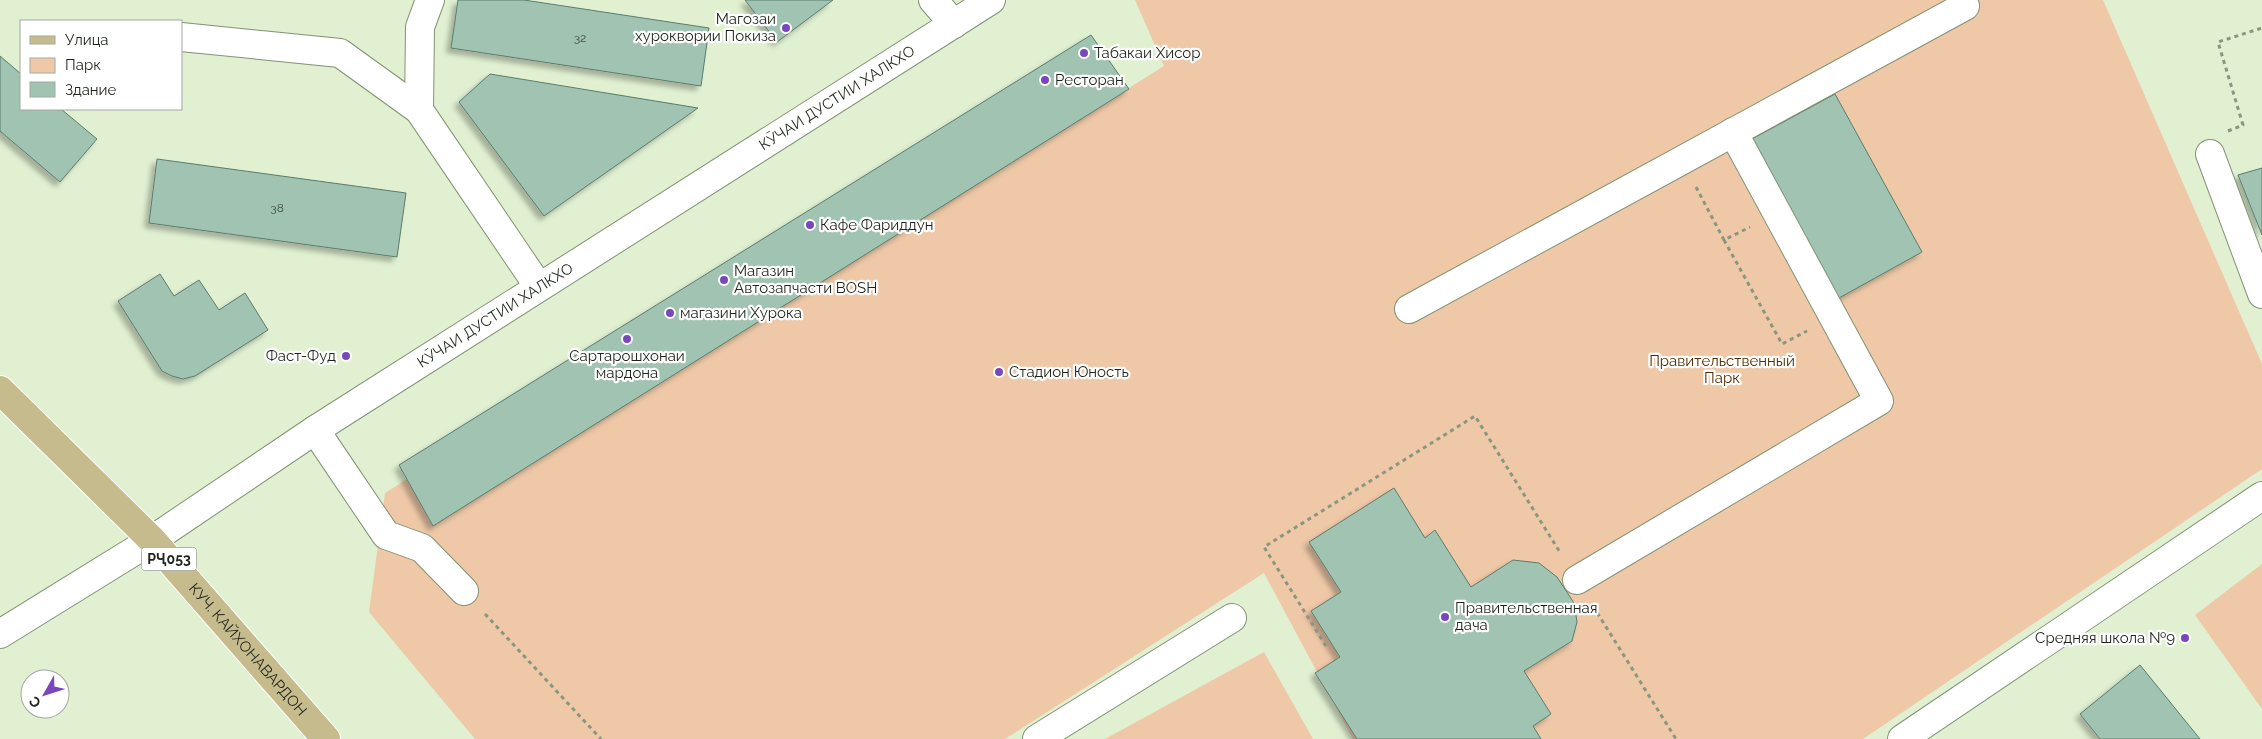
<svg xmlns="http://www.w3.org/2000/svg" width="2262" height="739" viewBox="0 0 2262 739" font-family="Raleway,sans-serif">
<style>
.green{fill:#eec8a7}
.building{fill:#a0c3b2;stroke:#5b7c6c;filter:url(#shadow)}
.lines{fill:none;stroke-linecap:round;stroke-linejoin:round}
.minor-casing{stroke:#839275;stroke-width:30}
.major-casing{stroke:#fff;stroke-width:30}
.path{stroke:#8a9680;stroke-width:3;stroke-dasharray:4 4;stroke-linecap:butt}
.minor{stroke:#fff;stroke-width:28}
.major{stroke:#c6bb8c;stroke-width:28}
.poi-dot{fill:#7847bf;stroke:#fff;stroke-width:2}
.labels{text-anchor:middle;stroke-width:4.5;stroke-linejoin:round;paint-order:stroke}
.number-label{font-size:12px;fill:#3f4c40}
.shield{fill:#fff;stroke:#62665f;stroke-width:1}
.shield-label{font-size:14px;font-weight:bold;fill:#1f251a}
.poi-label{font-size:15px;fill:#1f251a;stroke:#fff;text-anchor:start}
.street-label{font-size:15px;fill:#1f251a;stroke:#fff}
.park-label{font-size:15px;fill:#532c00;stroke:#fff}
</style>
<defs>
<filter id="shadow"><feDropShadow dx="-4.5" dy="4.5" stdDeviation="2.5" flood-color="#0004"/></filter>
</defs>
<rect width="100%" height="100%" fill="#e0f0d1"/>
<!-- green -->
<path class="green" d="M1135 0H2103L2262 364V469L1863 739H1353L1264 573 1005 739H475L369 612 385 493 407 479 994 173 1164 66Z
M2262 564V709L2195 615Z
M1264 652 1313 739H1105Z"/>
<!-- building -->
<path class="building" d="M458 0H524L709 28 701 86 451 48Z
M745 0H833L777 42Z
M1091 35 1129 89 433 526 399 465Z
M0 56 21 74V109H61L97 139 60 182 0 131Z
M490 74 698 108 544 216 459 102Z
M1835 94 1922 252 1839 298 1752 139Z
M157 159 406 193 397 257 149 223Z
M2262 168V235L2238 175Z
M160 274 174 296 199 280 219 310 245 293 268 330 195 376 183 379 172 376 162 371 118 301Z
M1394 488 1425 538 1435 530 1471 587 1513 560 1539 563 1557 577 1574 603 1577 622 1572 641 1524 671 1551 714 1533 726 1541 739H1357L1315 673 1340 657 1311 611 1341 592 1309 542Z
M2140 665 2200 739H2100L2080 714Z"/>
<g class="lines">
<defs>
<g id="minor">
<path d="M933 0 954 24"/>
<path d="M181 37 340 53 419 110 539 287"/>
<path d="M419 110 420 27 430 0"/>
<path d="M2210 154 2262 294"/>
<path d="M1409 309 1965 6 1961 0"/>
<path d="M315 430 386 535 422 548 464 591"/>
<path d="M1577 580 1879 401 1733 132"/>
<path id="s1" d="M0 634 152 540 315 430 991 0"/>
<path d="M1037 739 1232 618"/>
<path d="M1902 739 2262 496"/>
</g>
<g id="major">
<path id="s2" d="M0 390 152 540 326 739"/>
</g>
</defs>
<!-- minor casing -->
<use href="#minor" class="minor-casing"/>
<!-- major casing -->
<use href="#major" class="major-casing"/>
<!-- path -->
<path class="path" d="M2228 131 2243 125 2218 42 2262 28
M1696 187 1724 240 1750 227
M1724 240 1782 344 1807 331
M1593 606 1676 739
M485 614 601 739
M1326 646 1264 547 1475 416 1561 554"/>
<!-- minor -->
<use href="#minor" class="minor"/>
<!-- major -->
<use href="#major" class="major"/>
</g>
<!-- markers -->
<g class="poi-dot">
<circle cx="786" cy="28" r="5"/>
<circle cx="1084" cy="53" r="5"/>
<circle cx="1045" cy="80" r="5"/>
<circle cx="810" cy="225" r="5"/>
<circle cx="724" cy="280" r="5"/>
<circle cx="670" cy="313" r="5"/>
<circle cx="627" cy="339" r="5"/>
<circle cx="346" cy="356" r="5"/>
<circle cx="999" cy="372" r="5"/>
<circle cx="1445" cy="617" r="5"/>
<circle cx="2185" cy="638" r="5"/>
</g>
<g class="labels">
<!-- number labels -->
<g class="number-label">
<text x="580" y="42">32</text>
<text x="277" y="212">38</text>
</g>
<!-- shield labels -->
<rect class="shield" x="141.5" y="547.5" width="55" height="23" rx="4"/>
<g class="shield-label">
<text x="169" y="564">РҶ053</text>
</g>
<!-- poi labels -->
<g class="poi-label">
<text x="776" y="24" text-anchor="end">Магозаи<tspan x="776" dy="17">хуроквории Покиза</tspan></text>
<text x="1094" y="58">Табакаи Хисор</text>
<text x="1055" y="85">Ресторан</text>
<text x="820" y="230">Кафе Фариддун</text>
<text x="734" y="276">Магазин<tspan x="734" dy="17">Автозапчасти BOSH</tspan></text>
<text x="680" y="318">магазини Хурока</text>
<text x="336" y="361" text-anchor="end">Фаст-Фуд</text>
<text x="627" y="361" text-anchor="middle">Сартарошхонаи<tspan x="627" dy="17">мардона</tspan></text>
<text x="1009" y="377">Стадион Юность</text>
<text x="1455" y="613">Правительственная<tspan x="1455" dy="17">дача</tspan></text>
<text x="2175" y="643" text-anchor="end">Средняя школа №9</text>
</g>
<!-- street labels -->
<g class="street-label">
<text dy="5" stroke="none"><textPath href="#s1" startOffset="994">КӮЧАИ ДУСТИИ ХАЛКХО</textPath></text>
<text dy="5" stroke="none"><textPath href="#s1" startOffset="589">КӮЧАИ ДУСТИИ ХАЛКХО</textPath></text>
<text dy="5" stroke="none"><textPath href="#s2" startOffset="359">КУЧ. КАЙХОНАВАРДОН</textPath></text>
</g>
<!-- park labels -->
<g class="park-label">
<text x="1722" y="366">Правительственный<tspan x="1722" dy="17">Парк</tspan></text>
</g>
</g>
<!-- legend -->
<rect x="20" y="20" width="162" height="90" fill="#ffffff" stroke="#a5a8a3"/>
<rect x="30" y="36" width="25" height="8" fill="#c6bb8c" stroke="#a5a8a3"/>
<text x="65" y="45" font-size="15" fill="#1f251a">Улица</text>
<rect x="30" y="58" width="25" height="15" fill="#eec8a7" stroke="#a5a8a3"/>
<text x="65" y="70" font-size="15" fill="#1f251a">Парк</text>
<rect x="30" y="82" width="25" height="15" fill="#a0c3b2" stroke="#a5a8a3"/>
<text x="65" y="95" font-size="15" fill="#1f251a">Здание</text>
<!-- north arrow -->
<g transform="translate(45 694) rotate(231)"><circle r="24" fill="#ffffff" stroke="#a5a8a3"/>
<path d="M0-4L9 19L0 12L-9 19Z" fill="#7847bf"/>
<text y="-8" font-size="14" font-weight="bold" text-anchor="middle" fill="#1f251a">С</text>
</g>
</svg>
